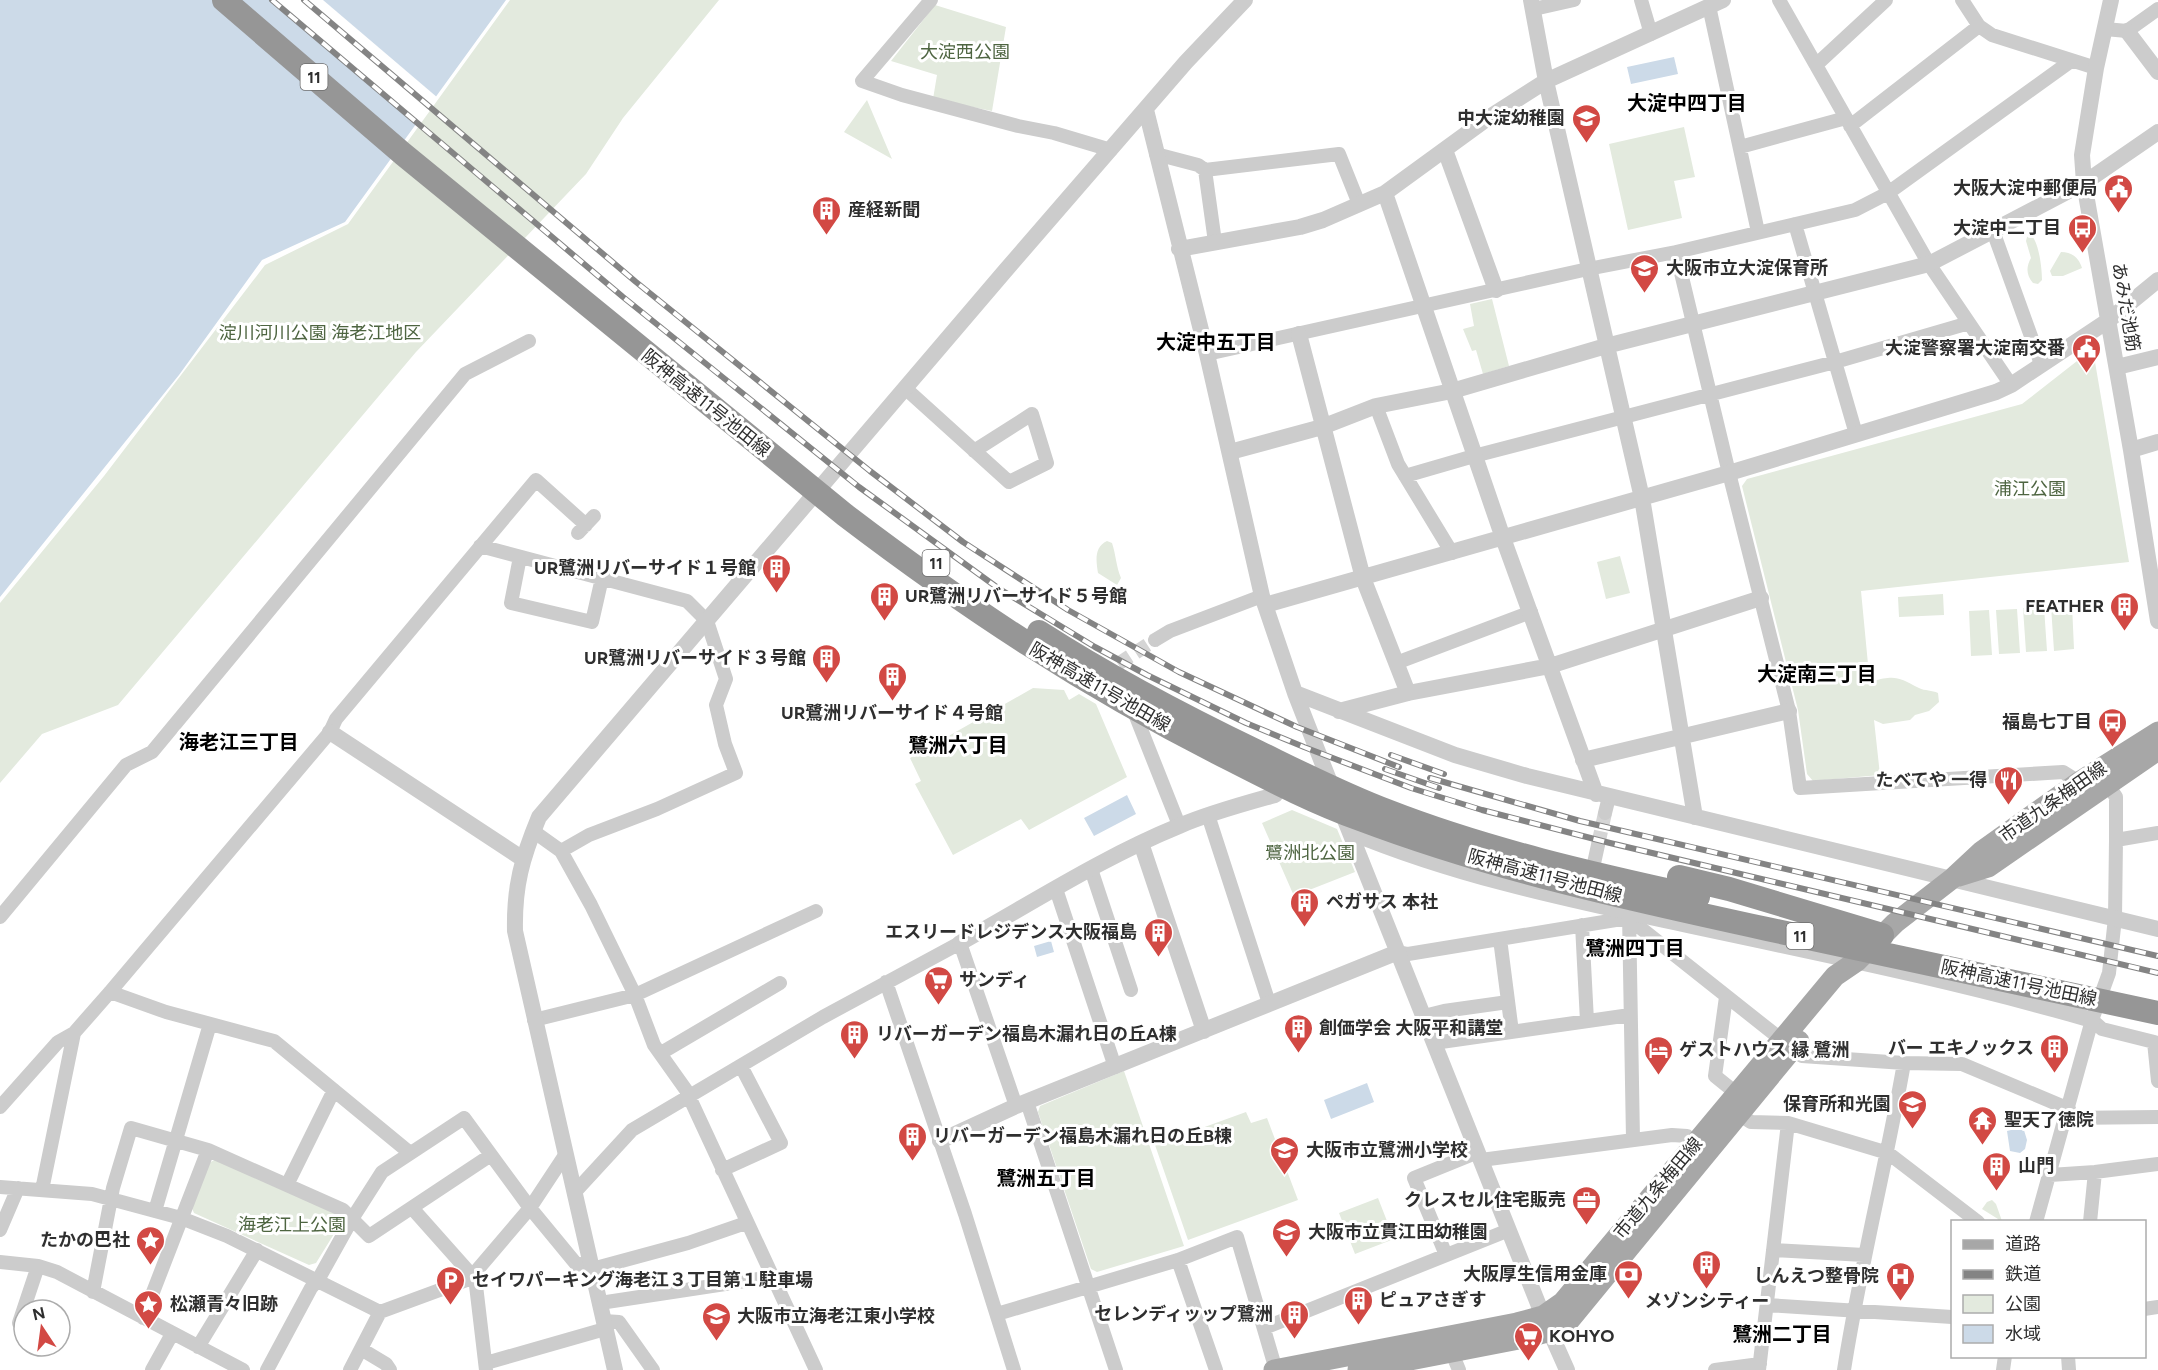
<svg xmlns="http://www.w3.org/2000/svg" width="2158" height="1370" viewBox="0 0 2158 1370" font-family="Figtree,'Noto Sans JP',sans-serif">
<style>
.green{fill:#e3eade}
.water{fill:#ccdae8}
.pier{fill:#fff}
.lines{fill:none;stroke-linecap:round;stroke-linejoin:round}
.minor-tunnel{stroke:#d5d5d5;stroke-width:14;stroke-dasharray:14 7;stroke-linecap:butt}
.minor{stroke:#ccc;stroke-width:14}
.tertiary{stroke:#ccc;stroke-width:16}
.primary{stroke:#a7a7a7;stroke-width:21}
.motorway{stroke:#969696;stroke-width:24}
.rail-casing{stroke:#848484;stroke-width:6}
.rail{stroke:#fff;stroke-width:4;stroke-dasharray:11;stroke-linecap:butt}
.labels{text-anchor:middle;stroke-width:6;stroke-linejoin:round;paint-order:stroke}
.shield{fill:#fff;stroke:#6d6d6d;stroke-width:1.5}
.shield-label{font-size:16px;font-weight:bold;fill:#2f2f2f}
.park-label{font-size:18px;fill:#4e6541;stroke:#fff}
.poi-label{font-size:18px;font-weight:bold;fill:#2f2f2f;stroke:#fff;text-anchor:start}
.street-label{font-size:18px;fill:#2f2f2f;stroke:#fff}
.neighbourhood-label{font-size:20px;font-weight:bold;fill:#000;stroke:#fff}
</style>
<rect width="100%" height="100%" fill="#fff"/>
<!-- green -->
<path class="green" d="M510 0H719L623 118 586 174 416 352 118 705 42 734 0 783V603L104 476 265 265 348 224Z
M935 5 1006 27 992 111 933 99 937 75 891 61Z
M867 100 892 159 844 132Z
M1684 127 1695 177 1674 181 1682 218 1628 230 1609 144Z
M2031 235C2039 242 2042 269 2042 280L2038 284 2033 283C2026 275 2026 267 2031 258L2026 241 2027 237Z
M2061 252C2072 252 2079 258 2082 268L2063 276H2052L2050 271Z
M1492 299 1509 366 1483 374 1476 350 1472 351 1463 329 1474 326 1470 304Z
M2086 354 2094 356 2129 562 1861 591 1870 685 1872 681C1896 675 1898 677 1919 688 1925 691 1932 690 1938 693L1939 702 1929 711 1915 715 1910 720 1883 724 1874 720 1880 775 1813 781 1807 774 1798 710 1742 486 1747 479 2022 404Z
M1107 541 1112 543C1116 555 1116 566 1121 578L1117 585 1098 573C1096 561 1094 547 1107 541Z
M1620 556 1630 593 1606 599 1597 562Z
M1943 594 1944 615 1899 617 1898 597Z
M2072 605 2074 649 2054 651 2051 606Z
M2044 607 2047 651 2026 652 2023 608Z
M2017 609 2020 653 1999 654 1996 610Z
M1989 610 1992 655 1971 656 1969 611Z
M1033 688 1064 690 1069 700 1079 694 1096 704 1127 777 1029 830 1021 819 953 855 915 784 921 781 910 758Z
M1292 810 1337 829 1355 872 1294 896 1262 823Z
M1124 1071 1184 1246 1097 1272 1091 1269 1038 1112 1040 1106Z
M1246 1112 1251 1123 1267 1118 1298 1200 1188 1240 1155 1145Z
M216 1159 339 1214 342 1221 316 1263 309 1265 194 1213 191 1206 209 1163Z
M1378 1198 1394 1239 1355 1254 1339 1213Z
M1992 1200 1996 1204 2002 1221H1997L1998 1219 1982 1209 1987 1202Z"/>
<!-- water -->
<path class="water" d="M0 0H506L345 222 262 260 179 375 0 597Z
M1674 57 1678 74 1631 84 1627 67Z
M1127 795 1136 814 1094 836 1084 818Z
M1051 941 1054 952 1037 957 1034 946Z
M1367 1083 1374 1102 1331 1119 1324 1100Z
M2023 1127 2027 1140 2025 1149 2020 1153 2010 1151 2007 1131Z"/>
<!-- pier -->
<path class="pier" d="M270 0H323L438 98 417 126Z"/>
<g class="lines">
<!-- minor-tunnel -->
<path class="minor-tunnel" d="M1118 664 1155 640
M1598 845 1605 813"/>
<!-- minor -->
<path class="minor" d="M931 0 862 81 902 95 1018 126 1054 133 1111 150
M1641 0 1651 34
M1779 0 1929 264 2011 385
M1962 0 1979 26 1992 35 2096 68
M1709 6 1758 232
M1534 9 1574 0
M2105 29 2127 31 2158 9
M1816 65 1886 0
M1850 126 1979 26
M1740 147 1846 118
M1156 154 1198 165 1205 170 1215 242
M1205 170 1339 154 1359 204
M1795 224 1856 434
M1993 231 2041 364
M1676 252 1729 473 1789 711 1800 788 2063 772 2079 782
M1207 354 1588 269 1676 252 1855 210 1888 193 2071 61
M905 388 1009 482 1047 463 1032 414 974 451
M1376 406 1398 464 1452 553
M1405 476 1474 456 1835 362 1969 323
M578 533 594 516
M480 546 687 601 707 621 726 679 716 705 725 744 736 773 657 809 589 835 561 851
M520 557 511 603 592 622 602 578
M1155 640 1170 631 1262 596
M1396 663 1531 612
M1133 709 1179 825
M1605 813 1609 797
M1208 815 1269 1003
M533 831 561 851 591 905 635 995 654 1045 686 1090 816 1370
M2116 840 2158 833
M1091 869 1131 990
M1591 877 1598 845
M1056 889 1115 1067
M1629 913 1633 1139
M0 917 126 765 152 752 465 374 529 341
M1582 925 1587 1021
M1500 939 1512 1032
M1398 952 1408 954 1628 918 1802 1056 1904 1063 1962 1064 2069 1109
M886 982 965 1214 1014 1370
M110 992 166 1012 274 1041 410 1153
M1726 997 1715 1076 1736 1093
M1424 1016 1444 1011 1508 1002
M534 1020 635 995 816 911
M2092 1020 2102 1029 2158 1043
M2154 1042 2158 1081
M1434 1043 1630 1015
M661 1053 780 983
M1027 1102 1116 1370
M0 1107 58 1042 74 1033 110 992 330 732 336 719 536 480 586 525
M1740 1115 1751 1122 1788 1123 1888 1153 1978 1222
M2066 1118 2158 1117
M1481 1160 1672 1135 1687 1136 1694 1146
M722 1170 781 1143 741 1066
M2050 1175 2095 1172 2158 1164
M287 1185 334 1090
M0 1187 92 1194 181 1218 227 1236 380 1312
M42 1190 74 1033
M574 1193 632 1130 823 1017 960 943 1016 1106
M412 1208 468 1271 475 1277
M155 1211 210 1024
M2036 1222 2092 1020 2109 973 2115 918 2116 840V797L2108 785
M2090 1222 2095 1172
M0 1230 18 1188
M1773 1250 1864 1255
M1446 1255 1414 1178 1478 1152
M1178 1260 1216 1370
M0 1262 38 1266 57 1272 243 1370
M592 1269 688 1243 746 1223
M93 1292 113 1188 131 1128 208 1150 343 1210 369 1236 491 1155
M600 1303 771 1277
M1767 1305 1952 1317
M2144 1309 2158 1307
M997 1314 1178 1260 1237 1237 1276 1370
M143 1318 208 1150
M604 1321 619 1322 653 1370
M19 1323 38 1266
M1264 1328 1509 1230
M198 1347 257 1250
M361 1349 386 1364 390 1370
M1452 1353 1459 1370
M2068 1356 2069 1370
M486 1363 605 1329
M152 1370 172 1334
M267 1370 311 1288 318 1280 352 1219 382 1172 464 1118 530 1208 577 1265 590 1262
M350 1370 380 1312 475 1277
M486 1370 475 1277 478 1269 530 1208 565 1155
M1715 1370 1760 1364
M1759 1370 1788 1123
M1844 1370C1860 1267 1886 1166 1904 1063
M2003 1370 2005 1356"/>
<!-- tertiary -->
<path class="tertiary" d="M1531 0 1546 81 1642 498 1695 817
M2111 0 2096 68 2082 155 2084 183 2131 450 2158 621
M2127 31 2158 72
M1146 110 1207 354 1262 596 1295 693 1327 775 1543 1316 1567 1370
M1445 150 1496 290
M1385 193 1503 538 1596 794
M1179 249 1300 227 1323 220 1385 193 1488 118 1546 81 1723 0
M1299 334 1363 578 1408 693
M2117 367 2158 357
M2131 450 2158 442
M1230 452 1322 427 1376 406 1452 391 1606 346 1929 264 2084 183 2158 132
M1265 605 1729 473 1996 392 2011 385 2109 320 2158 280
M1295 693 1455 755 1527 776 2158 929
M1339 711 1408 693 1550 666 1761 598
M330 732 523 859
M1583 760 1789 711
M1350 832C1451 874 1557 897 1664 920 1807 951 1951 979 2092 1020
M1141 843 1204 1031
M960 943C1032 903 1103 857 1179 826 1209 813 1243 804 1275 795
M940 1141 1016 1106 1398 952
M615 1370 515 931C514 886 522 858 539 817L1005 271 1186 62 1245 0"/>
<!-- primary -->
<path class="primary" d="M1959 876 1988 867 2158 750
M1274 1370 1517 1323 1543 1316 1563 1302 1835 976 1857 961 1895 923 1953 878 1982 851 2079 782 2158 732
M1358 1370 1524 1338 1551 1331 1568 1322 1799 1041"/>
<!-- motorway -->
<path class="motorway" d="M224 0 403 154 845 515C967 608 1087 687 1224 756 1269 779 1313 802 1360 819 1492 869 1629 899 1767 929 1897 957 2028 985 2158 1013
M1039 632C1109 677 1183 716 1258 752 1301 773 1342 794 1387 811 1487 850 1593 874 1698 897
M1679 877 1729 889 1882 935"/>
<defs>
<path id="rail" d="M272 0 623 297 859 487 998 588 1095 647 1147 675 1246 723 1304 747 1411 788 1482 810 1610 843 2158 973
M304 0 636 282 870 471 963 542 1068 610 1179 672 1297 727 1399 767
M1391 755 1444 774
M1385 769 1439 788
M1430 778 1580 821 2158 956"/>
</defs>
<!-- rail casing -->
<use href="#rail" class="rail-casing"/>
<!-- rail -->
<use href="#rail" class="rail"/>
</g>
<!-- icons -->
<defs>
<symbol id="school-pin" viewBox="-11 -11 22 30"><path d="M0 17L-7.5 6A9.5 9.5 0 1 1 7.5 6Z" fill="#d24944" stroke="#fff"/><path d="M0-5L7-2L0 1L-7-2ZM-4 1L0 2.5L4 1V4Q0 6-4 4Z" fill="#fff"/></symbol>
<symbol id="civic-pin" viewBox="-11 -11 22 30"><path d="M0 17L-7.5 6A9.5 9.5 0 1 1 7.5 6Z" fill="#d24944" stroke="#fff"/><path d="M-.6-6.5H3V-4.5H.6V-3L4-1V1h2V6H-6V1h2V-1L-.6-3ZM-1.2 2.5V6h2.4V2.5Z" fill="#fff"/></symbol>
<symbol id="building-pin" viewBox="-11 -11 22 30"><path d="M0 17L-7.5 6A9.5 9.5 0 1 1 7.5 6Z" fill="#d24944" stroke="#fff"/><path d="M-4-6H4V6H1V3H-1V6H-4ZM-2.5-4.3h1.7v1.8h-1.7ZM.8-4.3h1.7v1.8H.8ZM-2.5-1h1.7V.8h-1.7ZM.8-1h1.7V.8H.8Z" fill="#fff"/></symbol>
<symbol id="bus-pin" viewBox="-11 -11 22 30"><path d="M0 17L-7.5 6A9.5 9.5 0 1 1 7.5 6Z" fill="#d24944" stroke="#fff"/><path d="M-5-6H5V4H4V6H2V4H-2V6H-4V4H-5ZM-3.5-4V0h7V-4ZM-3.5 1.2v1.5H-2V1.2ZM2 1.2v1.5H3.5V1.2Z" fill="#fff"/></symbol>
<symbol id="restaurant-pin" viewBox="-11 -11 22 30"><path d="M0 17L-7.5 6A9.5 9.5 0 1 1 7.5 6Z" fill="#d24944" stroke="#fff"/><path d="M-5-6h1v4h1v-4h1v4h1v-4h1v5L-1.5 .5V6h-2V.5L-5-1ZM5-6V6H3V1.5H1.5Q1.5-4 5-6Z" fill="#fff"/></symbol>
<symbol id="supermarket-pin" viewBox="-11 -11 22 30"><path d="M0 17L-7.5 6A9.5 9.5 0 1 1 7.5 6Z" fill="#d24944" stroke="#fff"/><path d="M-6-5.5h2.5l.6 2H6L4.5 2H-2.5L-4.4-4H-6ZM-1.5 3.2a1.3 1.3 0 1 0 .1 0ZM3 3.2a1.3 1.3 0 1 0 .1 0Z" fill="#fff"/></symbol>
<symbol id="hotel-pin" viewBox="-11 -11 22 30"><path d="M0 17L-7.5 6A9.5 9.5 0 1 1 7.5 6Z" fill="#d24944" stroke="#fff"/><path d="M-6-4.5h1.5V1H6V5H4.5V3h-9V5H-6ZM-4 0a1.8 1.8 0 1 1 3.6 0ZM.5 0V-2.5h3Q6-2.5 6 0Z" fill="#fff"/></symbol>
<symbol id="temple-pin" viewBox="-11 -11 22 30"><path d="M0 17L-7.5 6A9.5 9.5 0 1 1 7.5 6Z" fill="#d24944" stroke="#fff"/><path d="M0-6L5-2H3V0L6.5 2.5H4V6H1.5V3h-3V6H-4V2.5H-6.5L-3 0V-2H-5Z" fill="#fff"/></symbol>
<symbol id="office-pin" viewBox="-11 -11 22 30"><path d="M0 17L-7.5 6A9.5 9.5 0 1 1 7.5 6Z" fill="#d24944" stroke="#fff"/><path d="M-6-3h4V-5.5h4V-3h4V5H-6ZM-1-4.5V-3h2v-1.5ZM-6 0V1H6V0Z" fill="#fff"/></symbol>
<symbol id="sight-pin" viewBox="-11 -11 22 30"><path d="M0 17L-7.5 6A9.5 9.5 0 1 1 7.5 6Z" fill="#d24944" stroke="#fff"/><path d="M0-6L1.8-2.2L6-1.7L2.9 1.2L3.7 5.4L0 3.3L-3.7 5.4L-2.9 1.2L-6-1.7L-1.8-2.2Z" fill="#fff"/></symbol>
<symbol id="bank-pin" viewBox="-11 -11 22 30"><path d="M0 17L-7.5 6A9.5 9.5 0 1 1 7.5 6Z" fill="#d24944" stroke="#fff"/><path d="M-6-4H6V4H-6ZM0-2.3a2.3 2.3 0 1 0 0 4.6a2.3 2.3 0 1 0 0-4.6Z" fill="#fff"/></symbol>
<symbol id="hospital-pin" viewBox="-11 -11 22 30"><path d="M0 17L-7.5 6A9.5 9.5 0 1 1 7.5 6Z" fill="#d24944" stroke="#fff"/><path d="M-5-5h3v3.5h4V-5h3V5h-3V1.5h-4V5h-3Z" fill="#fff"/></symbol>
<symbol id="parking-pin" viewBox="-11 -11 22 30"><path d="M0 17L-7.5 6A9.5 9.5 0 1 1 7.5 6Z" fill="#d24944" stroke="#fff"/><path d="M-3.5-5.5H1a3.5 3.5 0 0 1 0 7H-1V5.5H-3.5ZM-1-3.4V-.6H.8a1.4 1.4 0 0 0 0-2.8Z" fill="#fff"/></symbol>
</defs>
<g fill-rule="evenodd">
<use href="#school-pin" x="1570" y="102" width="33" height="45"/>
<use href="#civic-pin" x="2102" y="172" width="33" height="45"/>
<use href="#building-pin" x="810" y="194" width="33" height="45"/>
<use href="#bus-pin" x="2066" y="212" width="33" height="45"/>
<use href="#school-pin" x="1628" y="252" width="33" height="45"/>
<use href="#civic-pin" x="2070" y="332" width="33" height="45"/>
<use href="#building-pin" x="760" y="552" width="33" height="45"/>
<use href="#building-pin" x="868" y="580" width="33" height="45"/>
<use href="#building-pin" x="2108" y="590" width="33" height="45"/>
<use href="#building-pin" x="810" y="642" width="33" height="45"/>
<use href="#building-pin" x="876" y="660" width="33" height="45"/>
<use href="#bus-pin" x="2096" y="706" width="33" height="45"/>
<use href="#restaurant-pin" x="1992" y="764" width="33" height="45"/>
<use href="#building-pin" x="1288" y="886" width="33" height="45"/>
<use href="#building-pin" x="1142" y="916" width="33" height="45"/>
<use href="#supermarket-pin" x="922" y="964" width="33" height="45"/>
<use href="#building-pin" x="1282" y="1012" width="33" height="45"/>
<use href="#building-pin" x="838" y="1018" width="33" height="45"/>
<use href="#building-pin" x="2038" y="1032" width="33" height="45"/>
<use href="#hotel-pin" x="1642" y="1034" width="33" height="45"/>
<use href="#school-pin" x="1896" y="1088" width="33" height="45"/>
<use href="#temple-pin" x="1966" y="1104" width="33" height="45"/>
<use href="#building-pin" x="896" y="1120" width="33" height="45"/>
<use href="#school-pin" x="1268" y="1134" width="33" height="45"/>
<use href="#building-pin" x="1980" y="1150" width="33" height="45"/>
<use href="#office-pin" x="1570" y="1184" width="33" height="45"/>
<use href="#school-pin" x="1270" y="1216" width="33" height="45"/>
<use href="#sight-pin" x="134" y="1224" width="33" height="45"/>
<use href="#building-pin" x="1690" y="1248" width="33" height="45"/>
<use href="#bank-pin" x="1612" y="1258" width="33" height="45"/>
<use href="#hospital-pin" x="1884" y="1260" width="33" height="45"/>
<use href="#parking-pin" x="434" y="1264" width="33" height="45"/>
<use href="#building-pin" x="1342" y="1284" width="33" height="45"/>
<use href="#sight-pin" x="132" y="1288" width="33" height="45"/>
<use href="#building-pin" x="1278" y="1298" width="33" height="45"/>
<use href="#school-pin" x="700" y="1300" width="33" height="45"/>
<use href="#supermarket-pin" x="1512" y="1320" width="33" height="45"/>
</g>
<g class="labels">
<!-- shield labels -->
<g class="shield">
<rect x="300.5" y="64" width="27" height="26" rx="4.5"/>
<rect x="922.5" y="550" width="27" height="26" rx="4.5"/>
<rect x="1786.5" y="923" width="27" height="26" rx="4.5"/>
</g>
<g class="shield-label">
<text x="314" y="83">11</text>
<text x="936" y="569">11</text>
<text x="1800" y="942">11</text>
</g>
<!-- park labels -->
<g class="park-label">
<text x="965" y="58">大淀西公園</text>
<text x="320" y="339">淀川河川公園 海老江地区</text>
<text x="2030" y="495">浦江公園</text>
<text x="1310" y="859">鷺洲北公園</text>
<text x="292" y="1231">海老江上公園</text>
</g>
<!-- poi labels -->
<g class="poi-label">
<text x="1565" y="124" text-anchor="end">中大淀幼稚園</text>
<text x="2097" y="194" text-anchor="end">大阪大淀中郵便局</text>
<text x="848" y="216">産経新聞</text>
<text x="2061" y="234" text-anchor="end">大淀中二丁目</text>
<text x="1666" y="274">大阪市立大淀保育所</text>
<text x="2065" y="354" text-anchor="end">大淀警察署大淀南交番</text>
<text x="756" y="574" text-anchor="end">UR鷺洲リバーサイド１号館</text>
<text x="905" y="602">UR鷺洲リバーサイド５号館</text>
<text x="2104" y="612" text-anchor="end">FEATHER</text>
<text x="806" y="664" text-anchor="end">UR鷺洲リバーサイド３号館</text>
<text x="892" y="719" text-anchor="middle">UR鷺洲リバーサイド４号館</text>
<text x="2092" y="728" text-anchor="end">福島七丁目</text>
<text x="1987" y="786" text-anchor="end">たべてや 一得</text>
<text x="1326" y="908">ペガサス 本社</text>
<text x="1137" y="938" text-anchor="end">エスリードレジデンス大阪福島</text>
<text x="959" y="986">サンディ</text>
<text x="1319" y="1034">創価学会 大阪平和講堂</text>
<text x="876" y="1040">リバーガーデン福島木漏れ日の丘A棟</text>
<text x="2034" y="1054" text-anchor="end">バー エキノックス</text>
<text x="1679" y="1056">ゲストハウス 縁 鷺洲</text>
<text x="1891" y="1110" text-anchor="end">保育所和光園</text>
<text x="2004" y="1126">聖天了徳院</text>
<text x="933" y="1142">リバーガーデン福島木漏れ日の丘B棟</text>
<text x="1306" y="1156">大阪市立鷺洲小学校</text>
<text x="2018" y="1172">山門</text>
<text x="1566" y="1206" text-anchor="end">クレスセル住宅販売</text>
<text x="1308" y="1238">大阪市立貫江田幼稚園</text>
<text x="130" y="1246" text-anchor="end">たかの巴社</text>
<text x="1607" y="1280" text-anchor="end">大阪厚生信用金庫</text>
<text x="1879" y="1282" text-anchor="end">しんえつ整骨院</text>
<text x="472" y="1286">セイワパーキング海老江３丁目第１駐車場</text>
<text x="1379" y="1306">ピュアさぎす</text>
<text x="1707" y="1307" text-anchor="middle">メゾンシティー</text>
<text x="170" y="1310">松瀬青々旧跡</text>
<text x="1273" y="1320" text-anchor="end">セレンディッップ鷺洲</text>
<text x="737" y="1322">大阪市立海老江東小学校</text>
<text x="1549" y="1342">KOHYO</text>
</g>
<!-- street labels -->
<g class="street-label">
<text transform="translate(2126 307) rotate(80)" y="6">あみだ池筋</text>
<text transform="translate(706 403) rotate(39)" y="6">阪神高速11号池田線</text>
<text transform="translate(1100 687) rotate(30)" y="6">阪神高速11号池田線</text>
<text transform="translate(2053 802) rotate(-35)" y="6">市道九条梅田線</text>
<text transform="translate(1545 876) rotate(15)" y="6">阪神高速11号池田線</text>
<text transform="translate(2019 983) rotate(12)" y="6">阪神高速11号池田線</text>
<text transform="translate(1658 1188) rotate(-50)" y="6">市道九条梅田線</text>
</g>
<!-- neighbourhood labels -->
<g class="neighbourhood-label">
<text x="1687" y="110">大淀中四丁目</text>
<text x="1216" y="349">大淀中五丁目</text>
<text x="1817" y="681">大淀南三丁目</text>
<text x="239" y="749">海老江三丁目</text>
<text x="958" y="752">鷺洲六丁目</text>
<text x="1635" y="955">鷺洲四丁目</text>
<text x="1046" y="1185">鷺洲五丁目</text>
<text x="1782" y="1341">鷺洲二丁目</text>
</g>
</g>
<!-- legend -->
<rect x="1951" y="1220" width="195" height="138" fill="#ffffff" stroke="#acacac" stroke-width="1.5"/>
<rect x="1963" y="1240" width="30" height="9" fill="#a7a7a7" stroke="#acacac" stroke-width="1.5"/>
<text x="2005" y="1250" font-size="18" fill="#2f2f2f">道路</text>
<rect x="1963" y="1270" width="30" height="9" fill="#848484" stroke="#acacac" stroke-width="1.5"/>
<text x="2005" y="1280" font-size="18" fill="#2f2f2f">鉄道</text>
<rect x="1963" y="1295" width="30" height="18" fill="#e3eade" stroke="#acacac" stroke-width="1.5"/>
<text x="2005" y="1310" font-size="18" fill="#2f2f2f">公園</text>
<rect x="1963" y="1325" width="30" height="18" fill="#ccdae8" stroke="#acacac" stroke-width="1.5"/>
<text x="2005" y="1340" font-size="18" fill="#2f2f2f">水域</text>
<!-- north arrow -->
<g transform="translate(42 1328) rotate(347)"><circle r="28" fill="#ffffff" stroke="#acacac" stroke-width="1.5"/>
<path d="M0-4.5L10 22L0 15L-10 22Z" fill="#d24944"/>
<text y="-9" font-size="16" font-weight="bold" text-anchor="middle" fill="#2f2f2f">N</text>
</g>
</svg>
